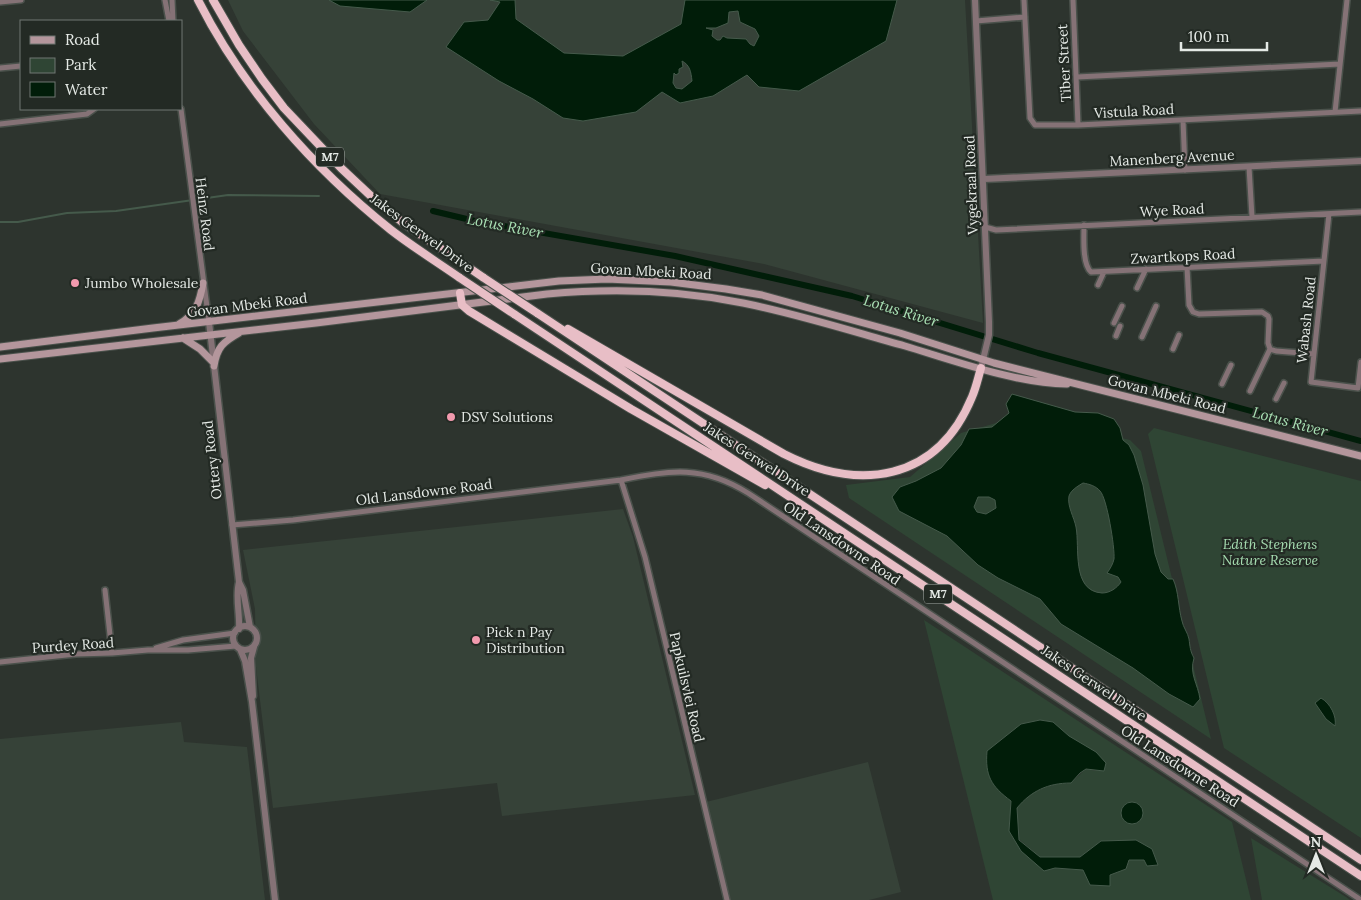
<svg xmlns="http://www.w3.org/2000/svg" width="1361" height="900" viewBox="0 0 1361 900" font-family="Lora,serif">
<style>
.built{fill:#364238}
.green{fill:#2f4534;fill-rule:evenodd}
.water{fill:#011d09;stroke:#455a4b;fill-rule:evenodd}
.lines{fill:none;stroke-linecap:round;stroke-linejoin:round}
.stream{stroke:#455a4b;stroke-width:2}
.canal{stroke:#011d09;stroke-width:6}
.minor-casing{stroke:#4a514b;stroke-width:8}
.tertiary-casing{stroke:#4a514b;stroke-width:9}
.secondary-casing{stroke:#4a514b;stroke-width:9}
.trunk-casing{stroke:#4a514b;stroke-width:10}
.minor{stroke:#857276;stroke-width:5}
.tertiary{stroke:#857276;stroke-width:6}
.secondary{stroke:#b4969c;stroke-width:7}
.trunk{stroke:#e8bec6;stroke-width:8}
.trunk-bridge-casing{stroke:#4a514b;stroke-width:10;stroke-linecap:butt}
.trunk-bridge{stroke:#e8bec6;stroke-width:8}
.poi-dot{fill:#f29aae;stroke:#232a24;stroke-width:2}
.labels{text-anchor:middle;stroke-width:4.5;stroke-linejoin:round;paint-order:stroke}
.shield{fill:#232a24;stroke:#abb0ac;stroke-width:1}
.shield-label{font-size:12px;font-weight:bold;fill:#e5eae6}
.street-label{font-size:14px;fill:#e5eae6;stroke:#232a24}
.poi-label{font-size:14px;fill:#e5eae6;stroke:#232a24;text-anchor:start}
.park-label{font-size:14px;font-style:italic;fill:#a6ddb1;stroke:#232a24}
.water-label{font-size:15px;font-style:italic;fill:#a9e0b4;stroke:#232a24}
</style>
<rect width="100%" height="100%" fill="#2d342e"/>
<!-- built -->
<path class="built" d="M228 0H965L983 323 764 264 380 194 314 124 243 31Z
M623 509 633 537 695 795 502 816 497 783 273 808 256 667 255 609 243 550Z
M181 722 184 742 247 747 265 900H0V739Z
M868 762 901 892 869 900H731L706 802Z"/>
<!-- green -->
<path class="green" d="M1024 415 1130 440 1141 451 1211 739 849 498 846 485 910 477 961 433Z
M1154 428 1361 481V838L1224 748 1148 434Z
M924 620 1232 822 1251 900H993ZM1040 720 1052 722 1069 736 1096 771 1086 769 1071 783C1048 783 1031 791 1017 808L1019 839 1040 857H1080L1101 841 1158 865 1145 860H1129L1126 869 1110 875V886L1083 870 1055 868 1021 851 1009 831 1011 801 1000 741 1021 724Z
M1251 838 1346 897 1350 900H1262Z"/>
<!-- water -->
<path class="water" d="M329 0H427L410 12 340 6Z
M490 0H515L516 19 564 53 623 56 681 24 685 0H897L886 41 799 91 759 87 747 75 713 96 680 103 662 92 636 112 583 121 563 118 533 99 499 81 446 47 464 22 488 20 500 2ZM738 11 740 22 755 29 759 36 754 46 750 44 746 39 727 38 723 36 720 40H717L712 36 713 30 706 28H716L728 23 729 12ZM682 61C690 65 691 72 692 81L682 89 676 88 673 83 674 73 676 75 679 73V69L683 67Z
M1012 394 1075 412 1098 413 1114 419 1120 428 1123 440 1129 445 1134 455 1143 485 1155 554 1161 572 1168 579H1173C1179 592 1178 607 1182 621 1183 627 1188 633 1189 639 1190 646 1190 651 1194 658 1189 674 1198 684 1200 699L1193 707 1169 694 1133 668 1061 624 1040 599 998 578 978 565 947 536 899 511 892 497 900 487 916 481 941 468 961 445 969 429 992 427 1009 413 1006 404ZM1083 483C1089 484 1096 486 1100 491 1107 498 1115 548 1114 559 1113 564 1110 569 1107 573L1118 577 1121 582C1117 588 1110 593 1102 593 1071 591 1080 547 1076 527 1074 517 1067 506 1069 496 1071 490 1078 486 1083 483ZM978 497H989L995 500 996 508 986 514 977 512 974 507Z
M1321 698C1330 703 1337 716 1335 726L1326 719 1315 703Z
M1040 720 1053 722 1069 736 1096 752 1106 763 1104 771 1086 769 1080 773 1071 783C1048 783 1031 791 1017 808L1019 840 1040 857H1080L1101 841 1136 840 1152 849 1158 865 1147 866 1144 860H1129L1126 869 1110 875V886L1090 885 1083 870 1055 868 1044 871 1021 851 1009 831 1011 801C991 786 985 776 987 751L1021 724Z
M1121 813a11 11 0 1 1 22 0a11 11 0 1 1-22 0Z"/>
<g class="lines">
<!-- stream -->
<path class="stream" d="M0 222H18L67 213 116 211 228 195 319 196"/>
<!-- canal -->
<path class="canal" d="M433 211 475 221 675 256 852 296 1038 353 1361 441"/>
<defs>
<path id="minor" d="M165 0 169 21
M172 0 173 21
M1024 0 1030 118 1035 125H1078L1361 111
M1073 0 1078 125
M0 2 21 0
M976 21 1025 17
M0 68 21 66
M1077 77 1340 64
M181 109 209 322
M1335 112 1347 0
M1183 120 1185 170
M0 124 87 114 94 109
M1249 167 1252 217
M1329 214 1311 382 1358 388 1361 362
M1084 225C1084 237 1082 264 1091 272L1324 261
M985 227 996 230 1361 212
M1187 267 1189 305 1193 312 1199 314 1262 312 1268 316 1269 319 1268 343 1270 349 1276 351 1314 354
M1098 285 1104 272
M1137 288 1146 269
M1114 323 1122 306
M1116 336 1120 326
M1142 337 1156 306
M1173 349 1179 335
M1222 384 1231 365
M1250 391 1270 349
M1276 399 1284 383
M621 480 645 557 727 900
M232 525 293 520 621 480C671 470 703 465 748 493L1361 900
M105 590 112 653
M156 648 183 640 235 633
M0 662 76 654 112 653 148 650H188L236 646"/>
<path id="tertiary" d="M975 0 989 322V335L981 368
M984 179 1361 161
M209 322 239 582C235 597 240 613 239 629
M239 582 243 590 250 627
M233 638a12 12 0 1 1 24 0a12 12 0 1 1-24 0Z
M240 649 245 661 252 702 275 900
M253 696 251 658 254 647"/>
<path id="secondary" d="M179 324C196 315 200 301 203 283
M183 338 200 349 213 362
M0 347 153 328 559 281 607 279 671 282 726 289 762 295 900 333 994 363 1361 456
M0 359 316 323 547 294C613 288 679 290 743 303 798 314 851 331 905 346 955 361 1015 383 1067 384
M214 366C217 347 223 342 239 333"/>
<path id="trunk" d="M198 0C243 89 313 168 391 230 413 247 437 262 460 278
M213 0 239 45 262 79 284 108 341 168 372 197 402 222 484 278
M460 293 462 305 469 311 631 409 765 485
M537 313 1361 860
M514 314 1361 876
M568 329 784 454C859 492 937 482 972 397 976 388 978 378 981 368"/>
</defs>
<!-- minor casing -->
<use href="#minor" class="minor-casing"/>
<!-- tertiary casing -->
<use href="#tertiary" class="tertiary-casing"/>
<!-- secondary casing -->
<use href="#secondary" class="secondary-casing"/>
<!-- trunk casing -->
<use href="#trunk" class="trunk-casing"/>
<!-- minor -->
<use href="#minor" class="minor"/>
<!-- tertiary -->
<use href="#tertiary" class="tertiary"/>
<!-- secondary -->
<use href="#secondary" class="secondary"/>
<!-- trunk -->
<use href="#trunk" class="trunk"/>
<defs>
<path id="trunk-bridge" d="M460 278 514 314
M484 278 537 313"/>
</defs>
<!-- trunk-bridge casing -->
<use href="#trunk-bridge" class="trunk-bridge-casing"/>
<!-- trunk-bridge -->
<use href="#trunk-bridge" class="trunk-bridge"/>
</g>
<!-- markers -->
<g class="poi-dot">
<circle cx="75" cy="283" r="5"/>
<circle cx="451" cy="417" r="5"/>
<circle cx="476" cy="640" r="5"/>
</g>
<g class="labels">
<!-- shield labels -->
<g class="shield">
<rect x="316" y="147.5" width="28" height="19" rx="4"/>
<rect x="924" y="584.5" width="28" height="19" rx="4"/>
</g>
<g class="shield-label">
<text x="330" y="161">M7</text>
<text x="938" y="598">M7</text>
</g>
<!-- street labels -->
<g class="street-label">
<text transform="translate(1064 63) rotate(-93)" y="5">Tiber Street</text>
<text transform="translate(1134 111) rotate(-3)" y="5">Vistula Road</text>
<text transform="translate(1172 158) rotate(-3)" y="5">Manenberg Avenue</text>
<text transform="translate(971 185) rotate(-92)" y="5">Vygekraal Road</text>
<text transform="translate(1172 210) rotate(-3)" y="5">Wye Road</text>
<text transform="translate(205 214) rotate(83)" y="5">Heinz Road</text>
<text transform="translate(422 233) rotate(36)" y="5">Jakes Gerwel Drive</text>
<text transform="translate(1183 256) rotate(-3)" y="5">Zwartkops Road</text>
<text transform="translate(651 271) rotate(3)" y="5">Govan Mbeki Road</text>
<text transform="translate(247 305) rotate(-7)" y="5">Govan Mbeki Road</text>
<text transform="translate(1306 320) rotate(-84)" y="5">Wabash Road</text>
<text transform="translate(1167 394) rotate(14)" y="5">Govan Mbeki Road</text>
<text transform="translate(757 459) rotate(33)" y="5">Jakes Gerwel Drive</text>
<text transform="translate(212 460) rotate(-97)" y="5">Ottery Road</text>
<text transform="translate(424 492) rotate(-7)" y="5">Old Lansdowne Road</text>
<text transform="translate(842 543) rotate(34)" y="5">Old Lansdowne Road</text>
<text transform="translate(73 645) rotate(-4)" y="5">Purdey Road</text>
<text transform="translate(1094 683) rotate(34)" y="5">Jakes Gerwel Drive</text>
<text transform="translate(687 687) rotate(77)" y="5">Papkuilsvlei Road</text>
<text transform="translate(1180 766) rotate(33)" y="5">Old Lansdowne Road</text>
</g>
<!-- poi labels -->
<g class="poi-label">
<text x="85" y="288">Jumbo Wholesale</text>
<text x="461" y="422">DSV Solutions</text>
<text x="486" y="637">Pick n Pay<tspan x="486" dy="16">Distribution</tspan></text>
</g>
<!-- park labels -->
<g class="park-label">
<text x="1270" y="549">Edith Stephens<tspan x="1270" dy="16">Nature Reserve</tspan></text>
</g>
<!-- water labels -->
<g class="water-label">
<text transform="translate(505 226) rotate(11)" y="5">Lotus River</text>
<text transform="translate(901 311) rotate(17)" y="5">Lotus River</text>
<text transform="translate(1290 422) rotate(15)" y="5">Lotus River</text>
</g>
</g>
<!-- legend -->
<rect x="20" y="20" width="162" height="90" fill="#232a24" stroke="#717772"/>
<rect x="30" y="36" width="25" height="8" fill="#b4969c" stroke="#717772"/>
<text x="65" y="45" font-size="15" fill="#e5eae6">Road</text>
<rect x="30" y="58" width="25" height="15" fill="#2f4534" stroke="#717772"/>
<text x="65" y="70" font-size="15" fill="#e5eae6">Park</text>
<rect x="30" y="82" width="25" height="15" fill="#011d09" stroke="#717772"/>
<text x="65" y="95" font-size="15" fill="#e5eae6">Water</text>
<!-- north arrow -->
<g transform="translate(1316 855)" stroke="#232a24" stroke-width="4" paint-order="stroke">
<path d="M0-4L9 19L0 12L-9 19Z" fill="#e5eae6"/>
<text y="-8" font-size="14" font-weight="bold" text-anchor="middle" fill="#e5eae6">N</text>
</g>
<!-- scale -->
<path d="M1181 42v8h86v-8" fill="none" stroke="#e5eae6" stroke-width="2.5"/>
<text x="1188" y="42" font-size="15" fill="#e5eae6" stroke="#232a24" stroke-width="4" paint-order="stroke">100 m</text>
</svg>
